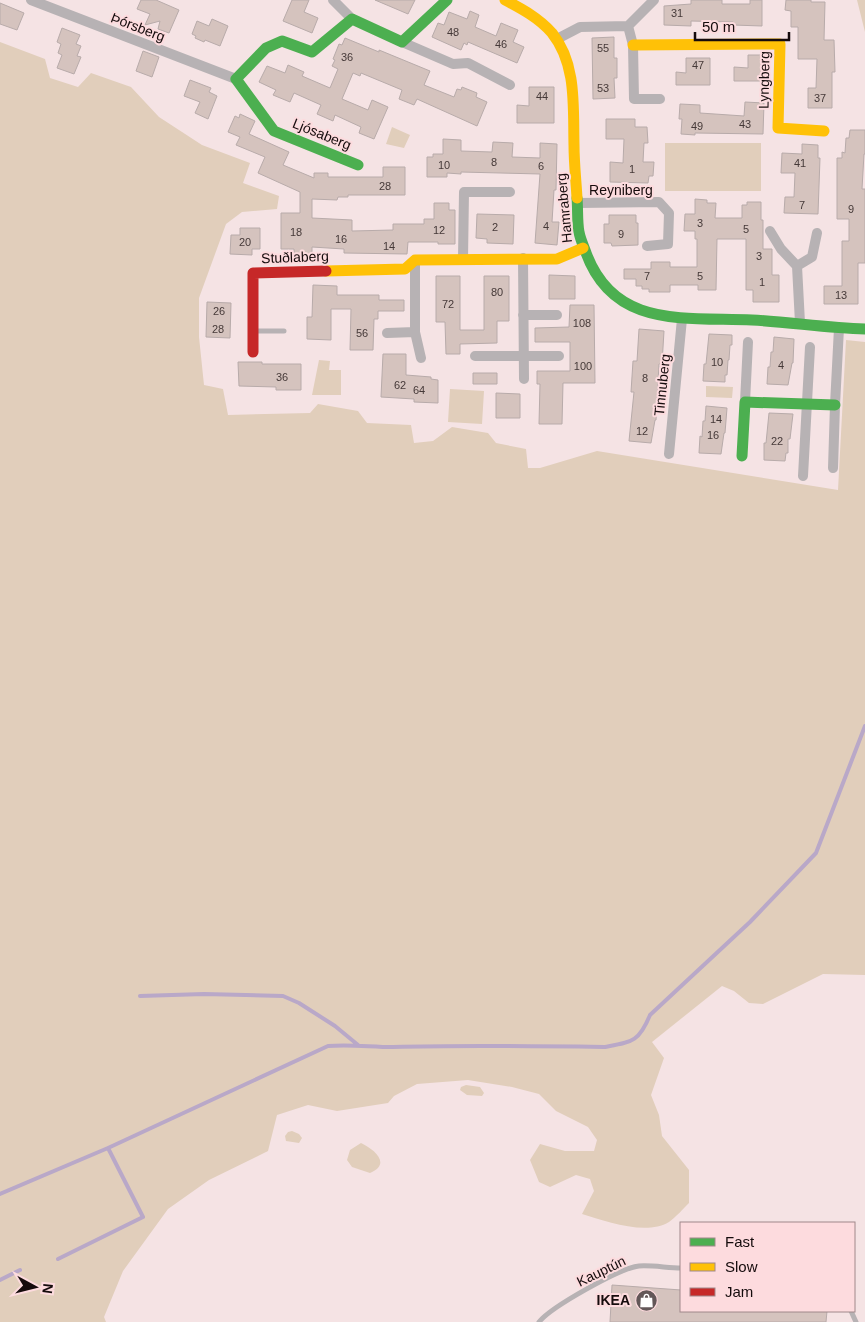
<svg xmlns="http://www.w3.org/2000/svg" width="865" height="1322" viewBox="0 0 865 1322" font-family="Arial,sans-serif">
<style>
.green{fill:#e1cebb}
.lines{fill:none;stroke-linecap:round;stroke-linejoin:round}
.stream{stroke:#b9a8c8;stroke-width:4}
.building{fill:#d5c3be;stroke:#b8abaa}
.lane{stroke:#b7b2b4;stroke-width:5}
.street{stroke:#b7b2b4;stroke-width:10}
.fast{stroke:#4caf50;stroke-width:11}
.slow{stroke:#ffc107;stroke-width:11}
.jam{stroke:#c62828;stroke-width:11}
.labels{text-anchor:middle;stroke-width:4;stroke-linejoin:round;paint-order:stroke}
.number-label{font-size:11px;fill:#453938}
.street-label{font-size:14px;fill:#150b0c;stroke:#fddbde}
.poi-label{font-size:14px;font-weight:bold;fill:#150b0c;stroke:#fddbde;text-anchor:end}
</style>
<rect width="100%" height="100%" fill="#f5e3e4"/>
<!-- green -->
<path class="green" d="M857 0H865V32Z
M0 42 45 59 50 78 78 87 91 73 131 87 159 117 202 145 250 163 243 183 279 196 277 209 242 212 226 224 199 298V337L204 385 223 389 228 415 310 413 318 404 358 411 367 423 411 425 414 443 433 441 452 427 488 433 496 443 526 449 528 468H540L597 451 838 490 846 340 865 342V975L823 974 763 1004 749 1003 734 991 722 986 652 1042 664 1058 651 1095 659 1115 662 1136 689 1170V1203C683 1209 676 1217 669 1222 646 1236 605 1221 582 1214L594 1191 590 1179 576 1175 550 1187 539 1182 530 1160 540 1144 565 1151H594L597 1140 588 1127 556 1111 539 1094 512 1087 468 1080 417 1084 394 1096 388 1103 337 1111 308 1105 277 1115 268 1151 209 1180 168 1209 123 1271 104 1317 106 1322H0Z
M392 127 410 135 404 148 386 144Z
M665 143H761V191H665Z
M319 360 330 361 329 370H341V395H312Z
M706 386 733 387 732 398 706 397Z
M450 389 484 391 482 424 448 422Z
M466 1085 480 1087 484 1093 482 1096 467 1095 460 1090 461 1087Z
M292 1131 299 1134 302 1138 299 1143 286 1141 285 1136 288 1132Z
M361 1143C374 1149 392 1164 370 1173L352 1167 347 1160 350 1150Z"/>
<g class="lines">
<!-- stream -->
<path class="stream" d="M140 996 204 994 283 996 299 1003 335 1026 358 1045
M0 1194 108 1148 328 1046C350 1044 371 1047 393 1047 464 1045 534 1046 605 1047 632 1042 639 1042 650 1015L750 922 816 853 865 726
M58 1259 143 1217 108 1148
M0 1280 20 1270"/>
</g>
<!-- building -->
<path class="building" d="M141 0H156L179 10 169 33 158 29 160 21 145 25 150 14 137 9Z
M292 0H309L304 12 318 18 312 33 283 21Z
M375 0H415L408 14Z
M691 0H722V4H750V0H762V26L733 25V22L691 21V26L664 25V6L691 4Z
M786 0H811V2H825L824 40H834L835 72H832V108H808V88H816L817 59H798V27H791V11L785 10Z
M0 3 24 13 17 30 0 24Z
M470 11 479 15 475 27 496 36 501 23 518 30 513 42 524 47 517 63 468 42 467 45 464 43 461 50 432 37 438 23 444 25 449 12 467 19Z
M212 19 228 26 220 46 205 40 204 42 195 38 196 36 192 34 197 21 209 26Z
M62 28 80 35 76 44 81 46 77 56 81 57 74 74 57 68 62 55 58 53 61 44 57 42Z
M614 37V58H617V78H614L615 98 593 99 592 38Z
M345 38 379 52V50L430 71 424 85 454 97 457 89 461 90 462 87 477 93 476 97 487 102 477 126 417 99 414 105 399 99 402 90 361 73 360 76 353 73 342 99 368 110 372 100 388 107 374 139 359 133 361 127 335 115 333 121 317 114 321 105 294 93 290 102 273 95 276 90 259 82 267 66 285 73 288 65 304 72 302 76 330 88 338 69 332 66 335 60 333 59 339 44 342 45Z
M143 51 159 57 152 77 136 71Z
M748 55H763L762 81H734V67L748 68Z
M686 58H710V85H676V72L686 73Z
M190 80 211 88 209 92 217 96 208 119 195 113 200 102 184 96Z
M529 87H554V123H517V105L529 106Z
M745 102 764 103 763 134 695 133V135L681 134 682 119H679L680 104 700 105V113L744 116Z
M240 114 255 121 249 134 289 152 283 165 314 178V173H328V177H383V167H405V195H348V197H338L337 200 312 199V218L352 220V231L393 230V224H424V219H434V203H449V210H455V244H438V242H408L407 254 344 253V249L312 247V254H294V249H281V213H300V192L258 173 265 157 236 145 240 137 228 132 235 116 239 118Z
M606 119H635V127H647L648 143H644L643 162H654L653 176H649L648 183 610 182V162L623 163 624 139H606Z
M850 130H865V154H864L862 189H865V263H858V304H824V286H842V241H849V219H837V158H842V152L845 153 846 138H849Z
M443 139 461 140V151L492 152 493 142 513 143 512 157 540 158V143L557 144 556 190H554L552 222H559L557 245 535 243 540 174 461 172V174L447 173V177H427V157H433V154H443Z
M802 144 818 145V158H820L818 214 784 213 785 197H794L795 173H781L782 153 802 154Z
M695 199 707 200V203H716L715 218H742V205H747V202H761V220H763V249H772V275H779V302H753V290H746V239H717L716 290H698V285H670V292H649V289H642V286H636V279H624V269H651V262H670V267H697V239H695V231H684L685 214H695Z
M477 214 514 215 513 244 487 243V239L476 238Z
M609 215H636V223H638V245L612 246 611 243H604V224H609Z
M240 228H260V249H252V255L230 254 231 235H240Z
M549 275 575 276V299H549Z
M436 276H460V330H484V276H509V321H497V343L460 344V354H446L445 322H436Z
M313 285 337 286V295H379V300H404V311H378V319H374L373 350H350L351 309H331V340L307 339V317H312Z
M207 302 231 303 230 338 206 337Z
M570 305H594L595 383H563L562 424H539L540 384H537V371H570V342H535V328L569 327Z
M639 329 664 331 662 364H659L656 420H655L651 443 629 441 634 392H631L633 361H637Z
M709 334 732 335V345H730L729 360H728L727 375H725V382L703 381 704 364H706Z
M774 337 794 339 793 363H792L788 385 767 384 768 367H770L771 352H773Z
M383 354H406V375L431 377V379L438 380V403L414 402V399L381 397Z
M238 362H262V364H301V390H276V387L239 386Z
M473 373H497V384H473Z
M496 393 520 394V418H496Z
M706 406 727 408 725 433H724L721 454 699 453 700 436 702 437 703 421H705Z
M769 413 793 414 790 439H788V453H786L785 461 764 460V443H766Z
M612 1285 681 1290V1311H827L826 1322H610Z"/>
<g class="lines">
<!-- lane -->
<path class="lane" d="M255 331H284
M851 1311 856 1322
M539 1322C551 1307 620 1268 639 1266 652 1265 668 1268 681 1268"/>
<!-- street -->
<path class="street" d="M31 0 236 79
M333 0 352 19
M628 26 633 45 634 99H660
M557 39 580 27 628 26 654 0
M402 42 453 64 468 63 510 85
M578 203 659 202 669 213 668 244 647 246
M770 231 781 249 797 266 800 323
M523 258 524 379
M463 259 464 192H510
M415 260V332L421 358
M797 266 812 257 817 233
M523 315H557
M387 333 415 332
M475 356H559
M745 402 748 342
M669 454 682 319
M833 468 835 405 839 328
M803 476 810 347"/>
<!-- fast -->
<path class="fast" d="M358 165 274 131 236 79 266 48 282 41 312 52 352 19 402 42 447 0
M577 198C578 209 577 222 579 232 580 238 583 245 585 250 612 329 684 317 752 320 790 322 827 328 865 329
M742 456 745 402 835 405"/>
<!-- slow -->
<path class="slow" d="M505 0C522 9 539 18 552 33 577 64 573 107 574 145 574 163 576 180 577 198
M633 45 780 44 778 128 824 131
M326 271 405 269 415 260 557 259 583 248"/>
<!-- jam -->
<path class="jam" d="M253 352V273L326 271"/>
</g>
<!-- icons -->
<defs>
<symbol id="shop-disc" viewBox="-11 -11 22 22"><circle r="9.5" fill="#635758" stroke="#fddbde"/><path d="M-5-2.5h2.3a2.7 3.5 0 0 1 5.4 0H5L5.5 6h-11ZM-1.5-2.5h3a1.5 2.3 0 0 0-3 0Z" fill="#fff"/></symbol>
</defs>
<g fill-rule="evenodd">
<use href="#shop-disc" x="634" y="1288" width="25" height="25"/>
</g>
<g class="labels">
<!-- number labels -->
<g class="number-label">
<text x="677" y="17">31</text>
<text x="453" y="36">48</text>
<text x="501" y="48">46</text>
<text x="603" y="52">55</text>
<text x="347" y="61">36</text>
<text x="698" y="69">47</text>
<text x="603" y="92">53</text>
<text x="542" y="100">44</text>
<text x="820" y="102">37</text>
<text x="745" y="128">43</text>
<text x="697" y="130">49</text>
<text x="494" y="166">8</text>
<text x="800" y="167">41</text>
<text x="444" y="169">10</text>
<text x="541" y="170">6</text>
<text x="632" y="173">1</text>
<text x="385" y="190">28</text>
<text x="802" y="209">7</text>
<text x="851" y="213">9</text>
<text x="700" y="227">3</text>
<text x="546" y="230">4</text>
<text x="495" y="231">2</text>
<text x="746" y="233">5</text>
<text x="439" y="234">12</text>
<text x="296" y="236">18</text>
<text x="621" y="238">9</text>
<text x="341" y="243">16</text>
<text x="245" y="246">20</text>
<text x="389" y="250">14</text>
<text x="759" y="260">3</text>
<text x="647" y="280">7</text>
<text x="700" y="280">5</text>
<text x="762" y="286">1</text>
<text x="497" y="296">80</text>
<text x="841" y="299">13</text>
<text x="448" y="308">72</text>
<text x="219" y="315">26</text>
<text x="582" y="327">108</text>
<text x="218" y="333">28</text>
<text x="362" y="337">56</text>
<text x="717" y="366">10</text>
<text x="781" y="369">4</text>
<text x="583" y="370">100</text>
<text x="282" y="381">36</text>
<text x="645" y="382">8</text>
<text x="400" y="389">62</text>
<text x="419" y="394">64</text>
<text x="716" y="423">14</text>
<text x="642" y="435">12</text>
<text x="713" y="439">16</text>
<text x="777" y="445">22</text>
</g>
<!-- street labels -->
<g class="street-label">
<text transform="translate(138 27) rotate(21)" y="5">Þórsberg</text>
<text transform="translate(764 80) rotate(-89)" y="5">Lyngberg</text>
<text transform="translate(322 134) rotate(22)" y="5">Ljósaberg</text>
<text x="621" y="195">Reyniberg</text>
<text transform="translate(564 208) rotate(-95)" y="5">Hamraberg</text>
<text transform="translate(295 257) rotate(-2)" y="5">Stuðlaberg</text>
<text transform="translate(662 385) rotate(-84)" y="5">Tinnuberg</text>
<text transform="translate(601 1271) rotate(-26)" y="5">Kauptún</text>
</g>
<!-- poi labels -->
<g class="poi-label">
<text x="630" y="1305">IKEA</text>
</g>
</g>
<!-- legend -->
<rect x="680" y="1222" width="175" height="90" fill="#fddbde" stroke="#a0888a"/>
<rect x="690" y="1238" width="25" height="8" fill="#4caf50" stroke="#a0888a"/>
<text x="725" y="1247" font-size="15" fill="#150b0c">Fast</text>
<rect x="690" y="1263" width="25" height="8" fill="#ffc107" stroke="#a0888a"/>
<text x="725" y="1272" font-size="15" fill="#150b0c">Slow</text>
<rect x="690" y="1288" width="25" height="8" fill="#c62828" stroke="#a0888a"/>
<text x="725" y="1297" font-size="15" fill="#150b0c">Jam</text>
<!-- north arrow -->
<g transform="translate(35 1287) rotate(97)" stroke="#fddbde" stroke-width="4" paint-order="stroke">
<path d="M0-4L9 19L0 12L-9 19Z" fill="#150b0c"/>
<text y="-8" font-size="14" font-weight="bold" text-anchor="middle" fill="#150b0c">N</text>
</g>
<!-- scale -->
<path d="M695 32v8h94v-8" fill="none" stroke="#150b0c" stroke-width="2.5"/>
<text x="702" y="32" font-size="15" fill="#150b0c" stroke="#fddbde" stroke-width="4" paint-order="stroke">50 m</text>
</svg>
